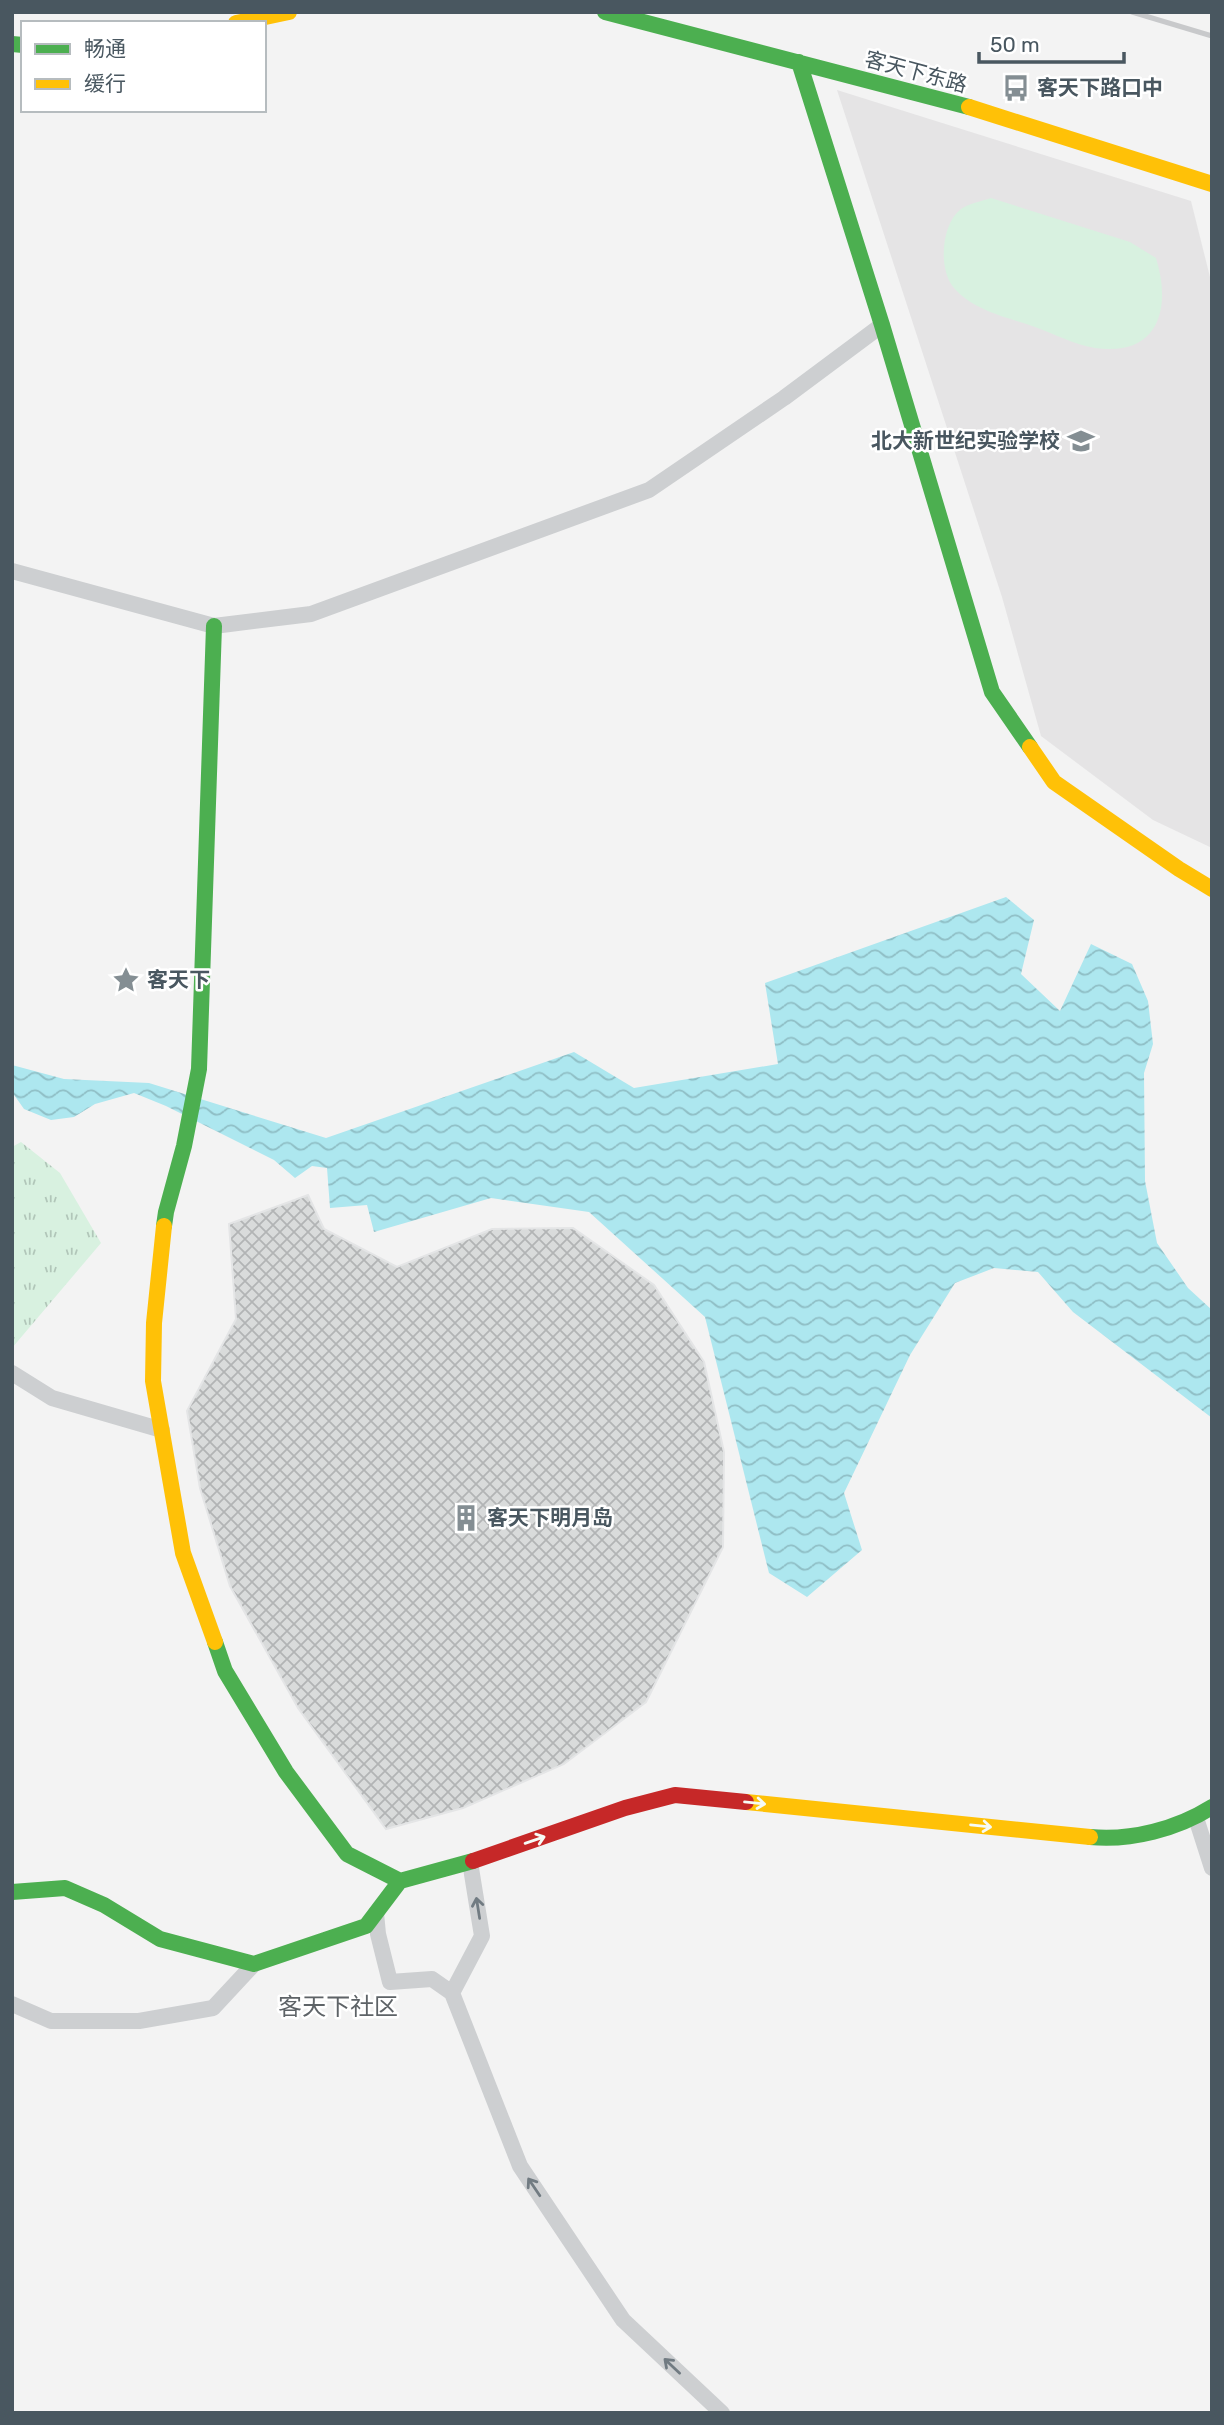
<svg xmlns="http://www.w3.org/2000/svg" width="1224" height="2425" viewBox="0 0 1224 2425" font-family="Rubik,'Noto Sans SC',sans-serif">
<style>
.education{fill:#e5e4e5}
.grass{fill:url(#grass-tufts)}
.pitch{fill:#d8f1e0}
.water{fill:url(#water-waves)}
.building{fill:url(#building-cross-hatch);stroke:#e4e5e6;stroke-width:2}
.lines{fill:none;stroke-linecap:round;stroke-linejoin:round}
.street{stroke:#cdcfd1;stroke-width:16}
.fast{stroke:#4caf50;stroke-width:16}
.slow{stroke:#ffc107;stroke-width:16}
.jam{stroke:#c62828;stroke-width:16}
.rail{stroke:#c8c9cb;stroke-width:5}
.oneway{stroke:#f6fbf6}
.oneway2{stroke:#717b82}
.labels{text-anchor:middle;stroke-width:5;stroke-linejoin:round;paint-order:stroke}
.street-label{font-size:21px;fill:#495760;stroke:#fff}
.poi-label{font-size:21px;font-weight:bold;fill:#495760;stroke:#fff;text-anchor:start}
.quarter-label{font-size:24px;fill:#5e6367;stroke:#fff}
</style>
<defs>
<pattern id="grass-tufts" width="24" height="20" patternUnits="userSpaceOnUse" patternTransform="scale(1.75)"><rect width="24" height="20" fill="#d8f1e0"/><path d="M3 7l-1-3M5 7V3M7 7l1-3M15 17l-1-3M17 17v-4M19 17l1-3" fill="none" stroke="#b1c6b9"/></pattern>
<pattern id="water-waves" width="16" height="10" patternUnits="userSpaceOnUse" patternTransform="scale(1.75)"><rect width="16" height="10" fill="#ade7ef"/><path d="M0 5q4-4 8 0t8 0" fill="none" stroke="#8fbec5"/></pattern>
<pattern id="building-cross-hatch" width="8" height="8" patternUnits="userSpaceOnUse" patternTransform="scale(1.75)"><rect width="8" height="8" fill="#d9dbdb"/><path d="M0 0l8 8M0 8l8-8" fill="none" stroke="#b2b4b5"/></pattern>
</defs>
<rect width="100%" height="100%" fill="#f3f3f3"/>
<!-- education -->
<path class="education" d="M837 90 1191 201 1212 285V848L1153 820 1041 736 1002 597Z"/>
<!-- grass -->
<path class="grass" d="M21 1142 60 1173 101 1243 12 1348V1147Z"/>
<!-- pitch -->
<path class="pitch" d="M991 198 1130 242 1156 258C1172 309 1158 357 1095 348 1076 345 1054 334 1035 327 1007 317 974 311 954 288 938 270 941 224 961 209 968 204 982 201 991 198Z"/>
<!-- water -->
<path class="water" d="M1006 897 1034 920 1021 974 1060 1011 1091 944 1132 964 1148 1001 1153 1044 1144 1073 1145 1181 1157 1243 1188 1288 1212 1310V1418L1073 1312 1038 1272 994 1268 955 1283 910 1355 844 1493 862 1550 807 1597 769 1573 705 1317 589 1212 491 1198 374 1232 367 1205 330 1208 327 1168 312 1166 295 1178 274 1160 166 1106 134 1093 95 1104 74 1117 51 1120 24 1109 12 1092V1065L64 1079 149 1083 326 1138 574 1052 634 1088 778 1064 765 983Z"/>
<!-- building -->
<path class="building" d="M308 1195 324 1229 397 1267 492 1229 573 1228 654 1285 704 1362 724 1452 723 1547 646 1702 564 1764 463 1808 386 1829 298 1708 230 1586 200 1488 187 1411 236 1319 229 1224Z"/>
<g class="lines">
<!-- street -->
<path class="street" d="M12 571 214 626 311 614 649 490 784 398 882 325
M12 1373 52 1398 162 1430
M1196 1818 1212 1868
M376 1913 378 1934 390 1982 432 1979 452 1993 520 2166 623 2320 722 2413
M452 1993 482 1936 470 1862
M12 2004 51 2021H139L213 2008 254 1964"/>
<!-- fast -->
<path class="fast" d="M605 12 969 107
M12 44 23 45
M799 62 882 325 992 692 1030 747
M164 1226 166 1212 184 1146 199 1069 214 626
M215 1642 225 1671 286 1772 347 1854 400 1881
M1090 1837C1131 1841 1177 1829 1212 1807
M12 1892 65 1888 104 1905 160 1939 254 1964 366 1926 400 1881 473 1861"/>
<!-- slow -->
<path class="slow" d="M236 23 289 12
M969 107 1212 184
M1030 747 1054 782 1179 869 1212 889
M164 1226 154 1323 153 1381 183 1553 215 1642
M746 1802 1090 1837"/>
<!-- jam -->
<path class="jam" d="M473 1861 625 1808 675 1795 746 1802"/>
<!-- rail -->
<path class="rail" d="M1132 12 1212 36"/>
</g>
<!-- one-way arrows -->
<defs><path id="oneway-shaft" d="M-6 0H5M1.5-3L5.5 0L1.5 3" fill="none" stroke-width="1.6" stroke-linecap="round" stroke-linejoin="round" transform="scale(1.75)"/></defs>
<g class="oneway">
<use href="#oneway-shaft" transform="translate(755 1803) rotate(6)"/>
<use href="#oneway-shaft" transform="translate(981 1826) rotate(6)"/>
<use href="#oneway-shaft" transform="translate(535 1840) rotate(-19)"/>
</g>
<g class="oneway2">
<use href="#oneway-shaft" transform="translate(478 1908) rotate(-99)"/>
<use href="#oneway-shaft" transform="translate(534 2187) rotate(-124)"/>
<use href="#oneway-shaft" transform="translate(672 2366) rotate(-137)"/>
</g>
<!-- icons -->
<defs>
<symbol id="bus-bare" viewBox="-9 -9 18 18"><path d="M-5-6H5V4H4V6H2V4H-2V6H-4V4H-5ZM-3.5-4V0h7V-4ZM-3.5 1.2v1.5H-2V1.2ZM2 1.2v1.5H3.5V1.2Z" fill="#848e93" stroke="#fff" stroke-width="2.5" paint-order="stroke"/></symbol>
<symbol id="school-bare" viewBox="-9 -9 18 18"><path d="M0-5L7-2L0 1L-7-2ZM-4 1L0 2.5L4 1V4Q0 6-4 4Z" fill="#848e93" stroke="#fff" stroke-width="2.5" paint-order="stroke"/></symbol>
<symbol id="sight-bare" viewBox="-9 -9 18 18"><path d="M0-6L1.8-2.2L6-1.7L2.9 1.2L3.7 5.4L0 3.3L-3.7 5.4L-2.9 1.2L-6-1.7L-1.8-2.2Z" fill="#848e93" stroke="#fff" stroke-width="2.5" paint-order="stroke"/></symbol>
<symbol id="building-bare" viewBox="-9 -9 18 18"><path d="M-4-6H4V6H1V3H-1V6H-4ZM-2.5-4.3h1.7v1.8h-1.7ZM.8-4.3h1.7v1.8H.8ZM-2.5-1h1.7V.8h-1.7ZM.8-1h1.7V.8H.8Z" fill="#848e93" stroke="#fff" stroke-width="2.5" paint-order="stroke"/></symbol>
</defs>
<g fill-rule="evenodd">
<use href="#bus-bare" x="997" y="69" width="38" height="38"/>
<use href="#school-bare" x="1062" y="422" width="38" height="38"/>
<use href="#sight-bare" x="107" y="961" width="38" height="38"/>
<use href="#building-bare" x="447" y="1499" width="38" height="38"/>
</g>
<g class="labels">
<!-- street labels -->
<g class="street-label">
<text transform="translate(916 72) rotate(15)" y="7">客天下东路</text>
</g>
<!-- poi labels -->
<g class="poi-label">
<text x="1037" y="95">客天下路口中</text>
<text x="1060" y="448" text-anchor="end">北大新世纪实验学校</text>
<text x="147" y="987">客天下</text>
<text x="487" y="1525">客天下明月岛</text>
</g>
<!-- quarter labels -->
<g class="quarter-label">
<text x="338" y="2015">客天下社区</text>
</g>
</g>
<!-- border -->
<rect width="1224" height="2425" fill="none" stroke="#495760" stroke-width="28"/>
<!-- legend -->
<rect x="21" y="21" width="245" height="91" fill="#ffffff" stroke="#b6bcbf" stroke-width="2"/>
<rect x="35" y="44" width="35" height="10" fill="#4caf50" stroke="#b6bcbf" stroke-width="2"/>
<text x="84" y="56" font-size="21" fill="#495760">畅通</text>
<rect x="35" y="79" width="35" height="10" fill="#ffc107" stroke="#b6bcbf" stroke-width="2"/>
<text x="84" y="91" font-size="21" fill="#495760">缓行</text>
<!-- scale -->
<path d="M979 52v10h145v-10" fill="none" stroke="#495760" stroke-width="3.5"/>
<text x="990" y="52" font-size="21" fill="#495760" stroke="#ffffff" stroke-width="5" paint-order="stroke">50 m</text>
</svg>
